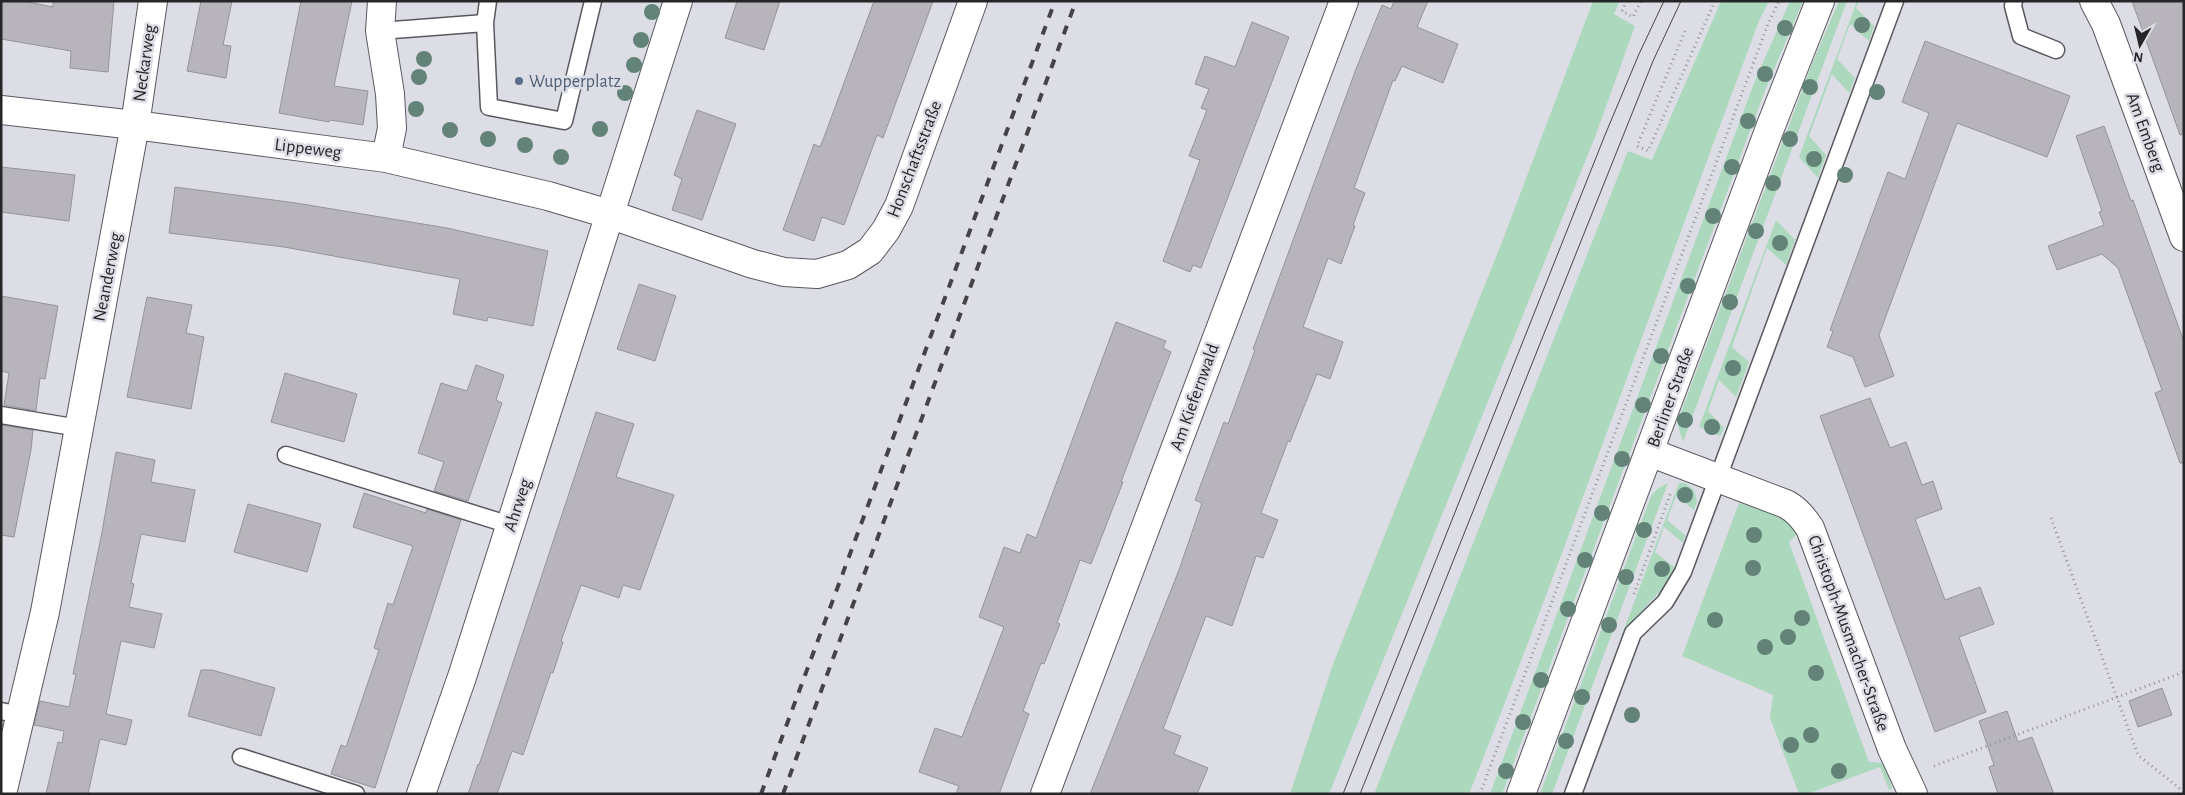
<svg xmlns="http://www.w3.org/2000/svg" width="2185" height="795" viewBox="0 0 2185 795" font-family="'Alegreya Sans',sans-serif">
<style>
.green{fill:#acd8bd}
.building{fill:#b7b4bb;stroke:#96939a}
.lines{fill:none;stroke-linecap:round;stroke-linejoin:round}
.lane-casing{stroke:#58595f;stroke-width:19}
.street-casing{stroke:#58595f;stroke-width:30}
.secondary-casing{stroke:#58595f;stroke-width:30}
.path{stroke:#939399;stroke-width:3;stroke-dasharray:1 4;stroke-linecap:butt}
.lane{stroke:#fff;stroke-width:16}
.street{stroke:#fff;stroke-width:28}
.secondary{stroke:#fff;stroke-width:28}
.tram{stroke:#444448;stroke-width:1}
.rail{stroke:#444448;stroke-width:4;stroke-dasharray:9 9;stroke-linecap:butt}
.tree{fill:#638278}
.service-dot{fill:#5c6f8a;stroke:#dddee5;stroke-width:2}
.labels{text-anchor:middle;stroke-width:5;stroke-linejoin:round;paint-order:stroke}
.street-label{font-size:18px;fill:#262629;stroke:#dddee5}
.service-label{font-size:18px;fill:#4e5e75;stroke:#dddee5;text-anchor:start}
</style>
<rect width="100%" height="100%" fill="#dddee5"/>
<!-- green -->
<path class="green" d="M1593 1H1620L1614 14 1635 26 1595 137 1329 794H1290L1333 664 1502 242Z
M1721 1H1769L1759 21C1662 279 1571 538 1469 794H1374L1628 151 1652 160Z
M1790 1H1803L1766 88 1502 794H1490L1754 83Z
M1839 1H1847L1683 442 1678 425 1680 415 1812 64Z
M1857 1H1859L1856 8 1874 26 1869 41 1850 24 1837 59 1855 78 1849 93 1832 74 1809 136 1826 155 1818 178 1799 157Z
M1776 220 1795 240 1786 265 1767 248 1732 347 1749 362 1736 397 1719 380 1708 411 1724 428 1720 436 1699 427Z
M1668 483 1552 794H1540L1651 496 1657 489Z
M1679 483H1685L1694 490 1697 501 1694 510 1676 496 1667 520 1685 535 1683 543 1664 527 1655 552 1674 567 1665 586 1633 620 1621 637Z
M1739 503C1762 509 1782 515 1799 532L1789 542 1869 762 1884 763 1892 788 1889 790 1880 767 1807 794H1799L1770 718 1773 695 1682 656Z"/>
<!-- building -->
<path class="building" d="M1 1H22L53 7V1H114L108 72 70 68 71 51 1 39Z
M201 1H232L223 45 231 46 226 78 187 71Z
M301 1H352L334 86 368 91 363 125 330 120 329 122 279 113Z
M737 1H780L764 50 725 38Z
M874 1H933L883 138 877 135 844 225 822 217 814 241 783 230 814 144 820 147 826 132Z
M1394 1H1428L1417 27 1458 44 1443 83 1402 66 1395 81 1393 80 1354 188 1365 193 1353 225 1355 226 1341 264 1328 258 1303 327 1343 342 1330 379 1317 374 1290 442 1288 441 1261 513 1278 520 1263 558 1256 556 1232 626 1206 616 1163 729 1181 736 1174 754 1208 768 1197 794H1090L1179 570 1202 503 1195 500 1224 422 1228 424 1255 350 1253 349 1356 69 1382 5 1391 9Z
M2132 1H2184V134L2180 135Z
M1252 22 1289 37 1201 268 1193 265 1190 272 1163 261 1200 160 1189 156 1207 110 1201 108 1209 89 1195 84 1205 56 1235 67Z
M1925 41 2070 96 2047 157 1957 123 1879 335 1894 376 1865 387 1853 357 1827 347 1833 331 1830 330 1888 172 1905 179 1929 113 1902 102Z
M697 110 736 124 702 220 672 210 682 179 674 175Z
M2104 126 2131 201 2133 200 2184 342V463H2180L2155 393 2162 390 2118 268 2102 254 2057 270 2048 246 2104 225 2099 212 2102 211 2076 136Z
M1 167 75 175 69 221 1 212Z
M175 187 296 203 447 228 548 251 533 326 488 317 487 321 453 314 460 279 284 247 169 233Z
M639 284 676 296 655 361 617 349Z
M1 296 58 306 45 379 40 378 36 411 4 405 9 373 1 371Z
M147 297 192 305 186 333 204 337 191 409 127 397Z
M1116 322 1166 341 1163 348 1171 352 1136 442 1121 482H1123L1091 564 1080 560 1057 623 1060 624 1044 664 1041 663 1023 711 1029 714 999 794H956L959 786 919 772 935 728 962 737 1004 627 979 617 1004 547 1020 553 1027 534 1036 538Z
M476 365 504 375 496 400 502 403 468 501 434 491 444 462 418 453 441 383 467 391Z
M285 373 357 394 344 442 271 422Z
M1870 398 1890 448 1906 442 1922 485 1933 481 1942 509 1915 519 1945 600 1980 587 1994 624 1959 637 1986 712 1935 732 1820 416Z
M596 412 634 424 616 477 674 495 640 590 623 585 619 598 581 585 561 641 563 642 553 673 551 672 523 755 512 751 497 794H468L478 764 479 765Z
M1 425 33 430 31 450 14 537 1 535Z
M116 452 155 460 151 482 195 490 185 542 141 534 131 583 134 584 129 607 162 614 154 648 121 641 106 714 132 720 126 745 100 739 88 794H46L58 742 62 743 64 731 34 725 40 701 69 707 76 674H73L102 532Z
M364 493 426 513 427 509 461 520 375 788 331 774 341 745 346 747 379 650 374 648 388 603 393 605 413 546 353 527Z
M248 504 321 524 307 572 234 552Z
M201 670H212L275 688 261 736 188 716Z
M2162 688 2172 715 2138 727 2129 701Z
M2007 711 2018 742 2032 737 2054 794H1998L1989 767 1994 765 1979 721Z"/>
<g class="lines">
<defs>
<path id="lane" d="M488 1 485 23 489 107 564 121 593 1
M2014 1 2013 6 2021 36 2056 50
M380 31 485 23
M1 415 79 428
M286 455 510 525
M1 711 21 715
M241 757 356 794
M1573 794 1633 633 1665 602 1683 572 1895 1"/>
<path id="street" d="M382 1 380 31 390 94 392 128 386 158
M2094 1 2106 24 2184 237
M1 110 135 125 386 158 548 196 609 214 753 264 784 272 817 274 848 265 870 251 886 230 899 206 973 1
M1649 452 1786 504C1797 510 1803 518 1810 528L1892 749 1913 794
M2 794 45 612 135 125 153 1
M421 794 462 677 678 1
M1045 794 1344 1"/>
<path id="secondary" d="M1521 794 1770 128 1820 1"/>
</defs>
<!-- lane casing -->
<use href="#lane" class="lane-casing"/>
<!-- street casing -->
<use href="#street" class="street-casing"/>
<!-- secondary casing -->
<use href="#secondary" class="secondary-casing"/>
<!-- path -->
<path class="path" d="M1627 1 1622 11 1633 17 1641 1
M1685 31 1637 146 1648 151 1715 1
M2051 518 2138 755 2184 792
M1634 594 1671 492
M1934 766 2184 672
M1480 794 1768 24 1779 1"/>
<!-- lane -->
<use href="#lane" class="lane"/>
<!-- street -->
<use href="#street" class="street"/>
<!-- secondary -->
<use href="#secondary" class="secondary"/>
<!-- tram -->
<path class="tram" d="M1343 794 1605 135 1639 54 1664 1
M1360 794 1653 61 1681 1"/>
<!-- rail -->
<path class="rail" d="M761 794 1055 1
M783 794 1076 1"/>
</g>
<!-- trees -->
<g class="tree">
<circle cx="652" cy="12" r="8"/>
<circle cx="1862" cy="25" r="8"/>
<circle cx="1785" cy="28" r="8"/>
<circle cx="641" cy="40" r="8"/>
<circle cx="424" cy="59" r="8"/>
<circle cx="634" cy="65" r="8"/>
<circle cx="1765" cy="74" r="8"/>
<circle cx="419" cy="77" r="8"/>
<circle cx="1810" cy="87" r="8"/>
<circle cx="1877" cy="92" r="8"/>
<circle cx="625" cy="93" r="8"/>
<circle cx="416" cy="109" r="8"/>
<circle cx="1748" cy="121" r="8"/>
<circle cx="600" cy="129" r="8"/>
<circle cx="450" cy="130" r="8"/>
<circle cx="488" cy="139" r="8"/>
<circle cx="1790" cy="139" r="8"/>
<circle cx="525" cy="145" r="8"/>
<circle cx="561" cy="157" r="8"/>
<circle cx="1814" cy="159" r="8"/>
<circle cx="1732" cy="167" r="8"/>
<circle cx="1845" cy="175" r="8"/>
<circle cx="1773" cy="183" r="8"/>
<circle cx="1713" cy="216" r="8"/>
<circle cx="1756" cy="231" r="8"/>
<circle cx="1780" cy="243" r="8"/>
<circle cx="1688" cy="286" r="8"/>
<circle cx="1730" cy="302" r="8"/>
<circle cx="1661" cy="356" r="8"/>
<circle cx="1733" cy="368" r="8"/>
<circle cx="1643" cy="405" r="8"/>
<circle cx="1685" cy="420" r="8"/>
<circle cx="1712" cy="427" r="8"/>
<circle cx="1622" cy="459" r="8"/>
<circle cx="1685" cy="495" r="8"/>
<circle cx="1602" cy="513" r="8"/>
<circle cx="1644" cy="530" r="8"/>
<circle cx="1754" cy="535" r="8"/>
<circle cx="1585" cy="560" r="8"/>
<circle cx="1753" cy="568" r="8"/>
<circle cx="1662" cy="569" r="8"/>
<circle cx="1626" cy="577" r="8"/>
<circle cx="1568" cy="609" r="8"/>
<circle cx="1802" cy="618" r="8"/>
<circle cx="1715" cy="620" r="8"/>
<circle cx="1609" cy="625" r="8"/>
<circle cx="1788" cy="637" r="8"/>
<circle cx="1765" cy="647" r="8"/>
<circle cx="1816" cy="673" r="8"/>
<circle cx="1541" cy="680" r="8"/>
<circle cx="1582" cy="697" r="8"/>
<circle cx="1632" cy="715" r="8"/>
<circle cx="1523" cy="722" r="8"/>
<circle cx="1811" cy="735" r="8"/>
<circle cx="1566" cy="741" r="8"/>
<circle cx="1791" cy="745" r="8"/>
<circle cx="1506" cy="771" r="8"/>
<circle cx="1839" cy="771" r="8"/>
</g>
<!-- markers -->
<circle class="service-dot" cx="519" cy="81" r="5"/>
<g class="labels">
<!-- street labels -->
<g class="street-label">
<text transform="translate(144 63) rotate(-82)" y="6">Neckarweg</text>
<text transform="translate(2146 132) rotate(70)" y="6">Am Emberg</text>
<text transform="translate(308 148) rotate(7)" y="6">Lippeweg</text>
<text transform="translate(914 159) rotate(-69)" y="6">Honschaftsstraße</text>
<text transform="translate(107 277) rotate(-79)" y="6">Neanderweg</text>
<text transform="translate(1194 397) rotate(-70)" y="6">Am Kiefernwald</text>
<text transform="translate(1670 397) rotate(-70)" y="6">Berliner Straße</text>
<text transform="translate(517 505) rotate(-72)" y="6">Ahrweg</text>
<text transform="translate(1849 633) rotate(70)" y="6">Christoph-Musmacher-Straße</text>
</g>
<!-- service labels -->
<g class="service-label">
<text x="529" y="87">Wupperplatz</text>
</g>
</g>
<!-- border -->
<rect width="2185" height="795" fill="none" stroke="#262629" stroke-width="5"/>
<!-- north arrow -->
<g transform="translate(2140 45) rotate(188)" stroke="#dddee5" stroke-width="4" paint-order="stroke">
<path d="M0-4L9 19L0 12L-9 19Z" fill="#262629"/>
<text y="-8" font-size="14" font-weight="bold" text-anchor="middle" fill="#262629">N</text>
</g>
</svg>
